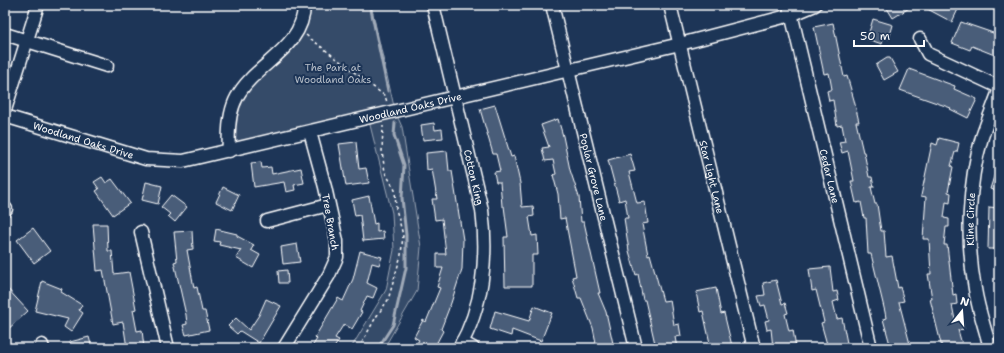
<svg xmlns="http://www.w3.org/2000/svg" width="1004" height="353" viewBox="0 0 1004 353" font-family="'Shantell Sans',sans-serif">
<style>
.green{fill:#364b69;stroke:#9aa5b4}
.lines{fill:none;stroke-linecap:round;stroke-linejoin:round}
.stream{stroke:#a0aab8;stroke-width:3}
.building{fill:#4a5d79;stroke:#fff}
.minor-casing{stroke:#fff;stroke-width:15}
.path{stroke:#fff;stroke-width:1.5;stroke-dasharray:3 3;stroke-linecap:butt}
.minor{stroke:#1d3557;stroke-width:12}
.labels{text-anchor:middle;stroke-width:4;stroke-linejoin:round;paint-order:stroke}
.park-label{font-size:10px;fill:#b9c0ca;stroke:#1d3557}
.street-label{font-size:10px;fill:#fff;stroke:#1d3557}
</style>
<rect width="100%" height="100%" fill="#1d3557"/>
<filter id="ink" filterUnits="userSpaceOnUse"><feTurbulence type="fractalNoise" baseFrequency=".025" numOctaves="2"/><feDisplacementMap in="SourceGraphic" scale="8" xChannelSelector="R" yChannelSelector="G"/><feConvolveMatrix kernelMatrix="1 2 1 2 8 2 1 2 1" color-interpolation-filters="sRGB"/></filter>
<g filter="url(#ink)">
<!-- green -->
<path class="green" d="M304 5H371L395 111 402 127 421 247 417 291 384 348H351L386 290 394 250 392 213 368 117 229 151 236 98 281 52Z"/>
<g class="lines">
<!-- stream -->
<path class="stream" d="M370 5 388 91
M378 348 393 325 406 268V235L402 198 404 165 394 135 395 123"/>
</g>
<!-- building -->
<path class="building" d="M885 5H914L893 18Z
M920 5H960L952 22Z
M873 19 893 25 889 39 884 37 882 44 867 39Z
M961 22 999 35V51L997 56 972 46 970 50 952 43Z
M833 23 844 77 847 76 854 100 859 122H856L863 152H864L869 177H872L874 187H871L875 204H877L881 231H884L886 257 892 256 898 288 900 287 904 301 899 302 911 348H891L883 319 886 318 885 312 871 254H868L866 218H864L861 202 856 203 851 181H854L848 151 842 153 839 142 845 141 842 125 837 126 833 100 829 101 827 91 832 89 829 73 824 74 814 27Z
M887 58H890L898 72 884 80 876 65Z
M909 69 955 86 954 89 977 99 968 118 950 109 951 108 900 90Z
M495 105 511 157 514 156 520 183 522 207 533 206 534 216 529 217 532 236 537 235 538 255H532V286H505L504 237H508L504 206H502L500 182H496L494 172 500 171 496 154H493L480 109Z
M558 119 563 136 570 170 579 197 581 222H584L600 293H598L606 312 614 348H597L593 328 581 298H578L572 277 576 276 565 218 560 219 558 194 553 175 556 174 553 160 545 161 542 148 549 147 541 125Z
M434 123 435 130 442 129 443 138 423 140 421 125Z
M939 138 959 143 957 152H955L951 166 953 167 948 192 951 193 950 203 946 202 944 218 949 219V227H946L944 245H947L953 295 956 294 957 304 952 305 955 320 962 319 964 329 958 330 963 348H942L930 299H932L928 274H931L929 239H923L926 197 921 196 932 143 937 145Z
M356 142 359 169 366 168 369 183 346 186 339 144Z
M447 151 449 171H452L463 240 462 269 451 303 441 329 443 331 434 348H414L419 340 414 337 423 320 426 322 440 288 437 287 443 268H437V254H446L442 219 435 220 432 199H437L432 169 427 170 426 153Z
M630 154 635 171 629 172 637 203 645 202 648 223 642 224 648 255 650 254 663 301 670 300 674 325 679 324 681 336 675 337 677 348H656L645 300H643L638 274 636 275 629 251 624 218H628L625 199 619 201 608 160Z
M261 162 262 168 271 167 272 174 301 168 304 183 294 185 295 190 286 192 284 182 254 187 251 163Z
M997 167H999V192L990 189Z
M102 177 106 183 112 179 130 203 113 215 96 191 99 189 94 182Z
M146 182 162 186 158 204 142 200Z
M223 187 239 195 232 210 216 202Z
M171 195 187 207 175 222 168 216 170 214 161 207Z
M369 196 374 224 377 223V232L383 231 384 239 363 241 360 215 355 216 352 200Z
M989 207 999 208V249H988Z
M93 224H107L108 251H112L114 274 129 272 136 309 133 310 137 331 142 330 144 348H127L123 322 113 324 103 270 97 271Z
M33 228 50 251 34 263 17 240Z
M216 229 237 234V236L254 245 251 250 260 255 253 268 236 258 241 250 219 245 220 242 214 241Z
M192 231 193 249 187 250 194 288 197 287 202 311H205L209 330 186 335 183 325 187 324 186 315 174 262 177 261 174 232Z
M297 244 300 262 283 264 281 247Z
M360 251 382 257 379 265 372 263 367 283 377 288 373 298 367 296 360 311 362 312 352 329 344 324 335 338 339 340 334 348H311L317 339 315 337 338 298 343 301 353 279Z
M830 267 833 292 837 291 839 300 833 302 837 319 842 318 848 348H828L821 323 824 322 816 290 812 291 809 269Z
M287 270 288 283H279L278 271Z
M776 280 782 304 785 303 788 313 785 314 789 331 793 330 796 348H773L771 329 767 330 765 321 769 320 765 305 761 306 758 296 765 295 763 283Z
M42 281 62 289 61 292 82 305 79 310 83 313 71 332 64 327 68 319 35 311Z
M5 286 28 311 5 332Z
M716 288 721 314 724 313 732 346 726 348H711L703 311 700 312 696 292Z
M266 299 281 306 259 343 240 331 237 334 228 326 236 318 249 330 259 315Z
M534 306 552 313 541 341 512 330 511 336 490 329 495 311 529 321Z
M89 337 92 348H71L70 342Z"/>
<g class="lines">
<defs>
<g id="minor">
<path id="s1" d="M433 5 482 210C488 257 483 307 459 348"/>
<path id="s2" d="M552 5 636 348"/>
<path id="s3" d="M670 5 754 348"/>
<path id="s4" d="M789 5 871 348"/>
<path d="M5 34 107 66"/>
<path d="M920 39 928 54 999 87"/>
<path d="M5 110 38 5"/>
<path id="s5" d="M5 116 146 159 183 161 680 44 791 15 815 5"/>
<path d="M229 151C228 134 228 113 237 97 255 63 304 49 304 5"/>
<path d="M5 208 6 209"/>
<path d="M267 221 328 205"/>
<path d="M141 232 168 348"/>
<path d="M462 342 473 348"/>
<path d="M42 345 43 348"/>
<path d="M284 348 329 275 337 257V241L325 187 310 132"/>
<path id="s6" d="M990 348C985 328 978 309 975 289 966 241 968 184 982 137 987 122 993 107 999 91"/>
</g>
</defs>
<!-- minor casing -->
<use href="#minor" class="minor-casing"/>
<!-- path -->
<path class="path" d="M306 35 385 96 387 102
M359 348 376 317 388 300 401 255 403 235 396 209 395 190 385 172 382 152 383 126"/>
<!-- minor -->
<use href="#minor" class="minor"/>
</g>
</g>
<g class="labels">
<!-- park labels -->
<g class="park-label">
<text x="333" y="71">The Park at<tspan x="333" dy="12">Woodland Oaks</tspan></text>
</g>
<!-- street labels -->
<g class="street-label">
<text dy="4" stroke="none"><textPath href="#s5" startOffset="418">Woodland Oaks Drive</textPath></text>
<text dy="4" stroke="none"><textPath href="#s5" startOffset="82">Woodland Oaks Drive</textPath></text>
<text dy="4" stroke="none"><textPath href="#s3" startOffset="177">Star Light Lane</textPath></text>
<text dy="4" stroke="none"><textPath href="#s4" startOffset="176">Cedar Lane</textPath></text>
<text dy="4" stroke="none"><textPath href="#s1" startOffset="177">Cotton King</textPath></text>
<text dy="4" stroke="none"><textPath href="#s2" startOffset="177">Poplar Grove Lane</textPath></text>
<text dy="4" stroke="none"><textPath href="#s6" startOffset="131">Kline Circle</textPath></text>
<text transform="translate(331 222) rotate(80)" y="4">Tree Branch</text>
</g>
</g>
<!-- margin -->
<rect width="1004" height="353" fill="none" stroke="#1d3557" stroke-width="20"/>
<rect x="10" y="10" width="984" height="333" fill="none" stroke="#fff" stroke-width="1.5" filter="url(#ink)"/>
<!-- north arrow -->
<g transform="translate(962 311) rotate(17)" stroke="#1d3557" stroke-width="3" paint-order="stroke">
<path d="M0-3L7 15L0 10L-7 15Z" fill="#ffffff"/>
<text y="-6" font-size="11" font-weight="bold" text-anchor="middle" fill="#ffffff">N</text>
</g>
<!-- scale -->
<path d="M854 40v6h70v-6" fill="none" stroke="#ffffff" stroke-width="2"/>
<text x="860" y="40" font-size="12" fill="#ffffff" stroke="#1d3557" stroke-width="3" paint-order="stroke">50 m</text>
</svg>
